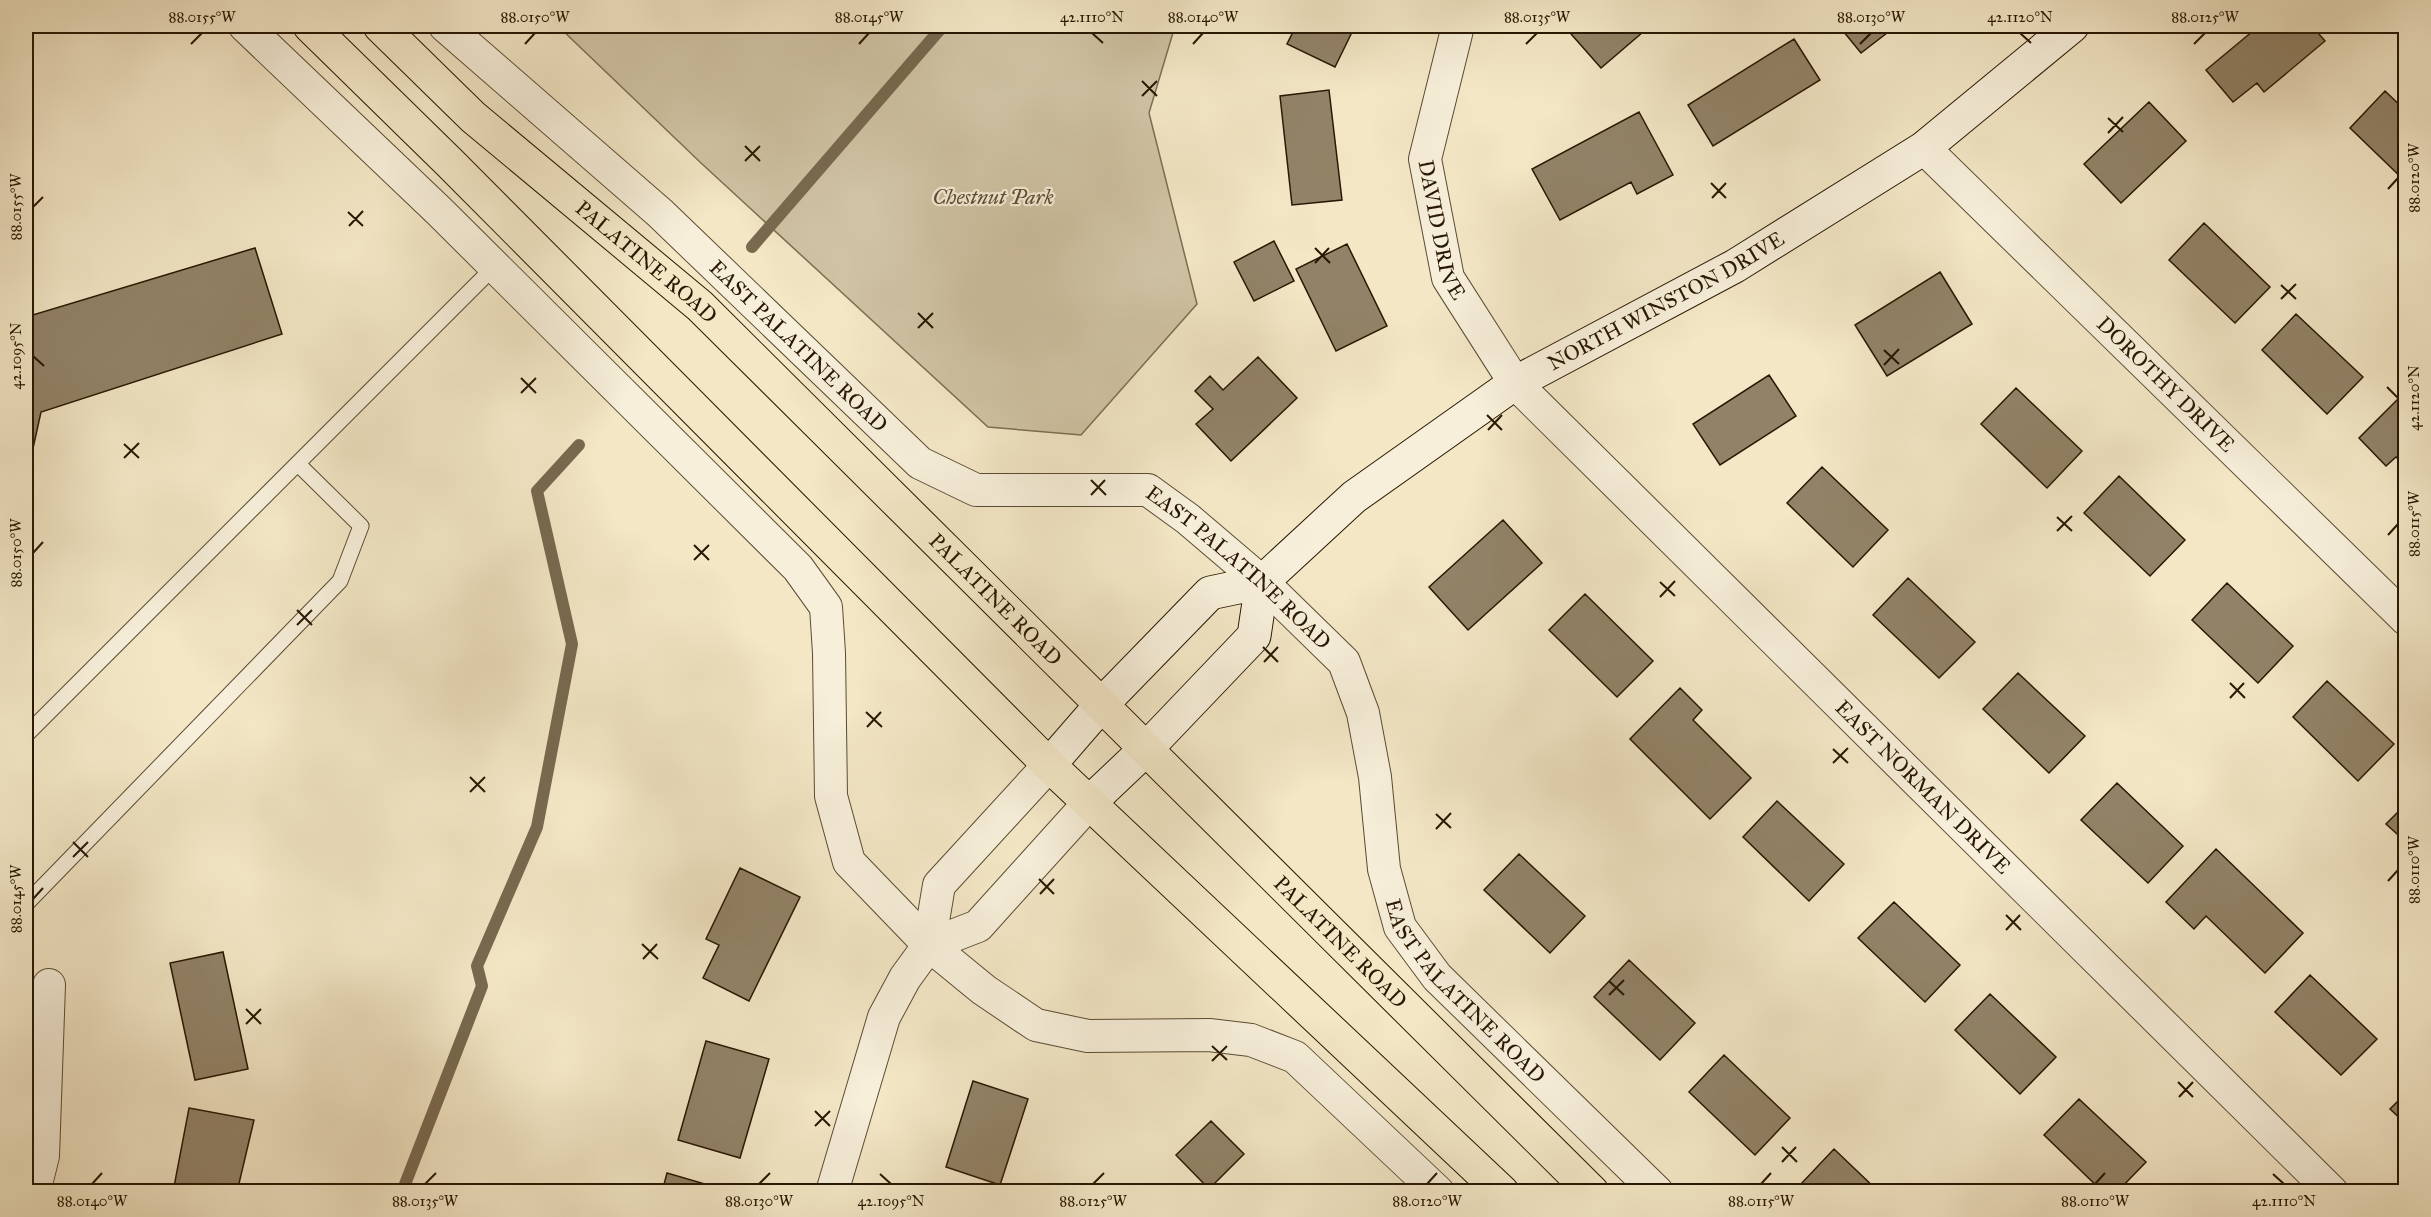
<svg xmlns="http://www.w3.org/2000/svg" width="2431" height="1217" viewBox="0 0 2431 1217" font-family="'IM FELL Great Primer',serif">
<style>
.green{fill:#d0c4a5;stroke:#7c6e54;stroke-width:1.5}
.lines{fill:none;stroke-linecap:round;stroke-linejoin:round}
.stream{stroke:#78694f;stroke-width:12}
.building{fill:#928368;stroke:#281702;stroke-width:1.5}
.lane-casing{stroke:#5b4b33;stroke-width:17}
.street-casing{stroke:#5b4b33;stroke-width:34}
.secondary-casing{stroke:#281702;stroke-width:35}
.primary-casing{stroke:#281702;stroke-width:35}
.lane{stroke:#f7efda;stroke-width:15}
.street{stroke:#f7efda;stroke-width:32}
.secondary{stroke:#f7efda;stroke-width:33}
.primary{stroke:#f3e7c6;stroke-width:33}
.ticks{fill:none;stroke:#281702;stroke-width:2}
.labels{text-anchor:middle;stroke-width:4.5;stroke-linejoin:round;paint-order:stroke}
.park-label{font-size:21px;font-style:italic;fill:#5a4b33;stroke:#f7efda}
.street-label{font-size:21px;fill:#281702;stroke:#f7efda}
.neatline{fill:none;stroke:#281702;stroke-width:2}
.ticks-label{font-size:15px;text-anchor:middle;fill:#281702}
</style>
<rect width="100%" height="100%" fill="#f3e7c6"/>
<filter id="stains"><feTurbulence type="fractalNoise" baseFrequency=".00333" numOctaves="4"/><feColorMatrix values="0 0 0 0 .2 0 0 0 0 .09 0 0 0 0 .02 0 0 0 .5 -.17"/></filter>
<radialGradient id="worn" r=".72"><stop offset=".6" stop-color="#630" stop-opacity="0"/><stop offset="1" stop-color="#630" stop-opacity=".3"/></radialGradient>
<!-- green -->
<path class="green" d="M558 26H1175L1149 113 1197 304 1081 435 988 427 701 163Z"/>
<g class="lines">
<!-- stream -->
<path class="stream" d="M752 247 943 26
M402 1192 482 986 477 966 537 827 572 644 537 491 579 445"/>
</g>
<!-- building -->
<path class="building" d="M1296 26H1355L1335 67 1287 44Z
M1564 26H1650L1601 68Z
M1839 26H1896L1861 53Z
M2259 26H2312L2325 41 2264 92 2257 83 2233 102 2206 70Z
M1794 39 1820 80 1713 146 1688 105Z
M1329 90 1342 200 1292 205 1280 96Z
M2385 91 2406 111V182L2350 128Z
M2149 102 2186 141 2121 203 2084 164Z
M1639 112 1673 175 1637 194 1631 182 1560 220 1532 169Z
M2204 223 2270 287 2235 323 2169 260Z
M1274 241 1294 281 1254 301 1234 262Z
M1347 244 1387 326 1336 351 1296 269Z
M255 248 282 334 41 412 26 480V317Z
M1940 272 1972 324 1887 376 1855 325Z
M2296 314 2363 377 2327 414 2262 350Z
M1258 357 1297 398 1231 461 1196 424 1213 409 1195 391 1210 376 1223 390Z
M1769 375 1796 416 1720 465 1693 424Z
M2016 388 2082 451 2047 488 1981 424Z
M2406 391V466L2396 457 2386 466 2359 438Z
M1822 467 1888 530 1853 567 1787 503Z
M2119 476 2185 540 2150 576 2084 513Z
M1503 520 1542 563 1468 630 1429 587Z
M1908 578 1975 642 1939 678 1873 615Z
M2227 583 2293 646 2258 683 2192 620Z
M1585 594 1653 661 1617 697 1549 630Z
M2018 673 2085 736 2049 773 1983 709Z
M2327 681 2394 744 2358 781 2293 717Z
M1680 688 1702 710 1693 720 1751 778 1710 819 1630 739Z
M2117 783 2183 846 2148 883 2081 820Z
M1777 801 1844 864 1809 901 1743 837Z
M2406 804V842L2386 824Z
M2216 849 2303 933 2265 973 2206 916 2194 929 2166 902Z
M1519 854 1585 916 1550 953 1484 890Z
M740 868 800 897 749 1001 703 978 719 945 706 939Z
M1894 902 1960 965 1925 1002 1858 938Z
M223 952 248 1069 195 1080 170 963Z
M1629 960 1695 1023 1660 1060 1594 997Z
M2310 975 2377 1039 2341 1075 2275 1012Z
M1990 994 2056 1057 2020 1094 1955 1030Z
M706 1041 769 1059 740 1158 678 1140Z
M1724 1055 1790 1118 1755 1155 1689 1092Z
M973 1081 1028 1099 1000 1185 946 1167Z
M2406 1093V1124L2390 1109Z
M2079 1099 2146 1162 2117 1192H2103L2044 1135Z
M189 1108 254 1120 237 1192H173Z
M1211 1121 1244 1154 1209 1189 1176 1155Z
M1834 1149 1879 1192H1806L1800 1185Z
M667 1173 729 1191V1192H662Z"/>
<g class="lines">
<defs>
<path id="lane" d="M26 735 495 266
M26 904 340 581 361 526 298 464"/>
<g id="street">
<path d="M245 26 439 211 798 568 826 607 829 653 831 796 849 862 929 945 984 990 1036 1025 1088 1036 1209 1035 1251 1040 1295 1057 1438 1192"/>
<path id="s1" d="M445 26 660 213 920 463 976 490H1148L1188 519 1262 582 1344 662 1363 713 1375 777 1384 869 1400 927 1437 977 1657 1192"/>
<path id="s2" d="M1458 26 1425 159 1448 278 1515 383 2332 1192"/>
<path id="s3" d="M1924 148 2406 619"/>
<path d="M929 945 978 926 1090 802"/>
<path d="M34 1192 43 1156 49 985"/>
<path d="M832 1192 884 1017 905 978 929 945 939 885 1049 765"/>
</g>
<g id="secondary">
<path id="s4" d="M1049 765 1102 704 1210 593 1262 582 1354 497 1515 383 1735 266 1924 148 2072 26"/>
<path d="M1090 802 1147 748 1254 636 1262 582"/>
</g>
<g id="primary">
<path d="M310 26 450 163 1049 765 1502 1192"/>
<path id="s5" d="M380 26 473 117 700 306 1592 1192"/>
</g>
</defs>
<!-- lane casing -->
<use href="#lane" class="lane-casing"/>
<!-- street casing -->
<use href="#street" class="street-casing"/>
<!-- secondary casing -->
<use href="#secondary" class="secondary-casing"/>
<!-- primary casing -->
<use href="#primary" class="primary-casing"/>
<!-- lane -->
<use href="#lane" class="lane"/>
<!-- street -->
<use href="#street" class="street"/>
<!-- secondary -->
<use href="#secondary" class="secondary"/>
<!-- primary -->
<use href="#primary" class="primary"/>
</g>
<!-- ticks -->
<path class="ticks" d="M1092 33 1103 43M2020 33 2031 43M191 44 202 33M525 44 535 33M859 44 869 33M1193 44 1203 33M1526 44 1537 33M1860 44 1871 33M2194 44 2205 33M1142 81 1157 96M1142 96 1157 81M2108 118 2123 132M2108 133 2123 117M745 146 760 161M745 161 760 146M1711 183 1726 198M2388 189 2398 178M1712 198 1726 183M33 207 43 197M348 212 363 226M349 226 363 211M1315 248 1330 263M1315 263 1329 248M2281 285 2296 299M2281 299 2296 284M918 313 933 328M918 328 933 313M1884 350 1899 364M33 356 44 366M1884 365 1899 349M521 378 536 393M2387 387 2398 398M521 393 536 378M1487 415 1502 430M1488 430 1502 415M124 444 139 458M124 458 139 443M1091 480 1106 495M1091 495 1105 480M2057 517 2072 531M2057 531 2072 516M2388 535 2398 524M694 545 709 560M33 553 43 542M694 560 709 545M1660 582 1675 596M1660 597 1675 581M297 610 312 625M297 625 312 610M1263 647 1278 662M1264 662 1278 647M2230 683 2245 698M2230 698 2244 683M866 712 882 727M867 727 881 712M1833 749 1848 763M1833 763 1848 748M470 777 485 792M470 792 485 777M1436 814 1451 828M1436 829 1451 813M73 842 88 857M73 857 88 842M1039 879 1054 894M2388 881 2398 870M1040 894 1054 879M33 899 43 888M2006 915 2021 930M2006 930 2020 915M642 944 658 959M643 959 657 944M1609 981 1624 995M1609 995 1624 980M246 1009 261 1024M246 1024 261 1009M1212 1046 1227 1060M1212 1061 1227 1046M2178 1082 2193 1097M2179 1097 2193 1082M815 1111 830 1126M815 1126 830 1111M1782 1147 1797 1162M1782 1162 1796 1147M880 1174 891 1184M2273 1174 2284 1184M92 1184 102 1173M425 1184 436 1173M759 1184 770 1173M1093 1184 1104 1173M1427 1184 1437 1173M1761 1184 1771 1173M2095 1184 2105 1173"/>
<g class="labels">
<!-- park labels -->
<g class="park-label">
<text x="993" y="204">Chestnut Park</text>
</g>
<!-- street labels -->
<g class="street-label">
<text dy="7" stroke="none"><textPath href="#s2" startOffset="210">DAVID DRIVE</textPath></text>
<text dy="7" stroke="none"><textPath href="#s5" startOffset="356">PALATINE ROAD</textPath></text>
<text dy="7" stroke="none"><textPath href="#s4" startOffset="783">NORTH WINSTON DRIVE</textPath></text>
<text dy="7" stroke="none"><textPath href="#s1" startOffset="477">EAST PALATINE ROAD</textPath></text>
<text dy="7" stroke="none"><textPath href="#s3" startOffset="338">DOROTHY DRIVE</textPath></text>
<text dy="7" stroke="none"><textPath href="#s1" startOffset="999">EAST PALATINE ROAD</textPath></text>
<text dy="7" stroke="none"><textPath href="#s5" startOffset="842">PALATINE ROAD</textPath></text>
<text dy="7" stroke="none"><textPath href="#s2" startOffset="957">EAST NORMAN DRIVE</textPath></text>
<text dy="7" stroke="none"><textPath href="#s5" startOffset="1328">PALATINE ROAD</textPath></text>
<text dy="7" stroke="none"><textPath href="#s1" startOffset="1503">EAST PALATINE ROAD</textPath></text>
</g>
</g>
<!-- margin -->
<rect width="2431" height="1217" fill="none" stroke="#f3e7c6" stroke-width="66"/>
<rect x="33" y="33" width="2365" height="1151" class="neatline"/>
<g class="ticks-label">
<text x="202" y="22">88.0155°W</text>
<text x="535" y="22">88.0150°W</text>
<text x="869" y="22">88.0145°W</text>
<text x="1092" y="22">42.1110°N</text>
<text x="1203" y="22">88.0140°W</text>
<text x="1537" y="22">88.0135°W</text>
<text x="1871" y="22">88.0130°W</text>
<text x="2020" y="22">42.1120°N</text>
<text x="2205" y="22">88.0125°W</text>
<text transform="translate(2414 178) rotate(-90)" y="5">88.0120°W</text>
<text transform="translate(16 207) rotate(-90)" y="5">88.0155°W</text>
<text transform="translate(16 356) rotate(-90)" y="5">42.1095°N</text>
<text transform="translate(2414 398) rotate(-90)" y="5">42.1120°N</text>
<text transform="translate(2414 524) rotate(-90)" y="5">88.0115°W</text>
<text transform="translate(16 553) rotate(-90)" y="5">88.0150°W</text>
<text transform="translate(2414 870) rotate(-90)" y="5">88.0110°W</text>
<text transform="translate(16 899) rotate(-90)" y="5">88.0145°W</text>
<text x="92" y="1206">88.0140°W</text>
<text x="425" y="1206">88.0135°W</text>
<text x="759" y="1206">88.0130°W</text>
<text x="891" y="1206">42.1095°N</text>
<text x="1093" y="1206">88.0125°W</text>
<text x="1427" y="1206">88.0120°W</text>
<text x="1761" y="1206">88.0115°W</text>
<text x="2095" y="1206">88.0110°W</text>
<text x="2284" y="1206">42.1110°N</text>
</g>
<rect width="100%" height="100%" filter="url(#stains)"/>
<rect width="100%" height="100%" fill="url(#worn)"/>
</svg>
